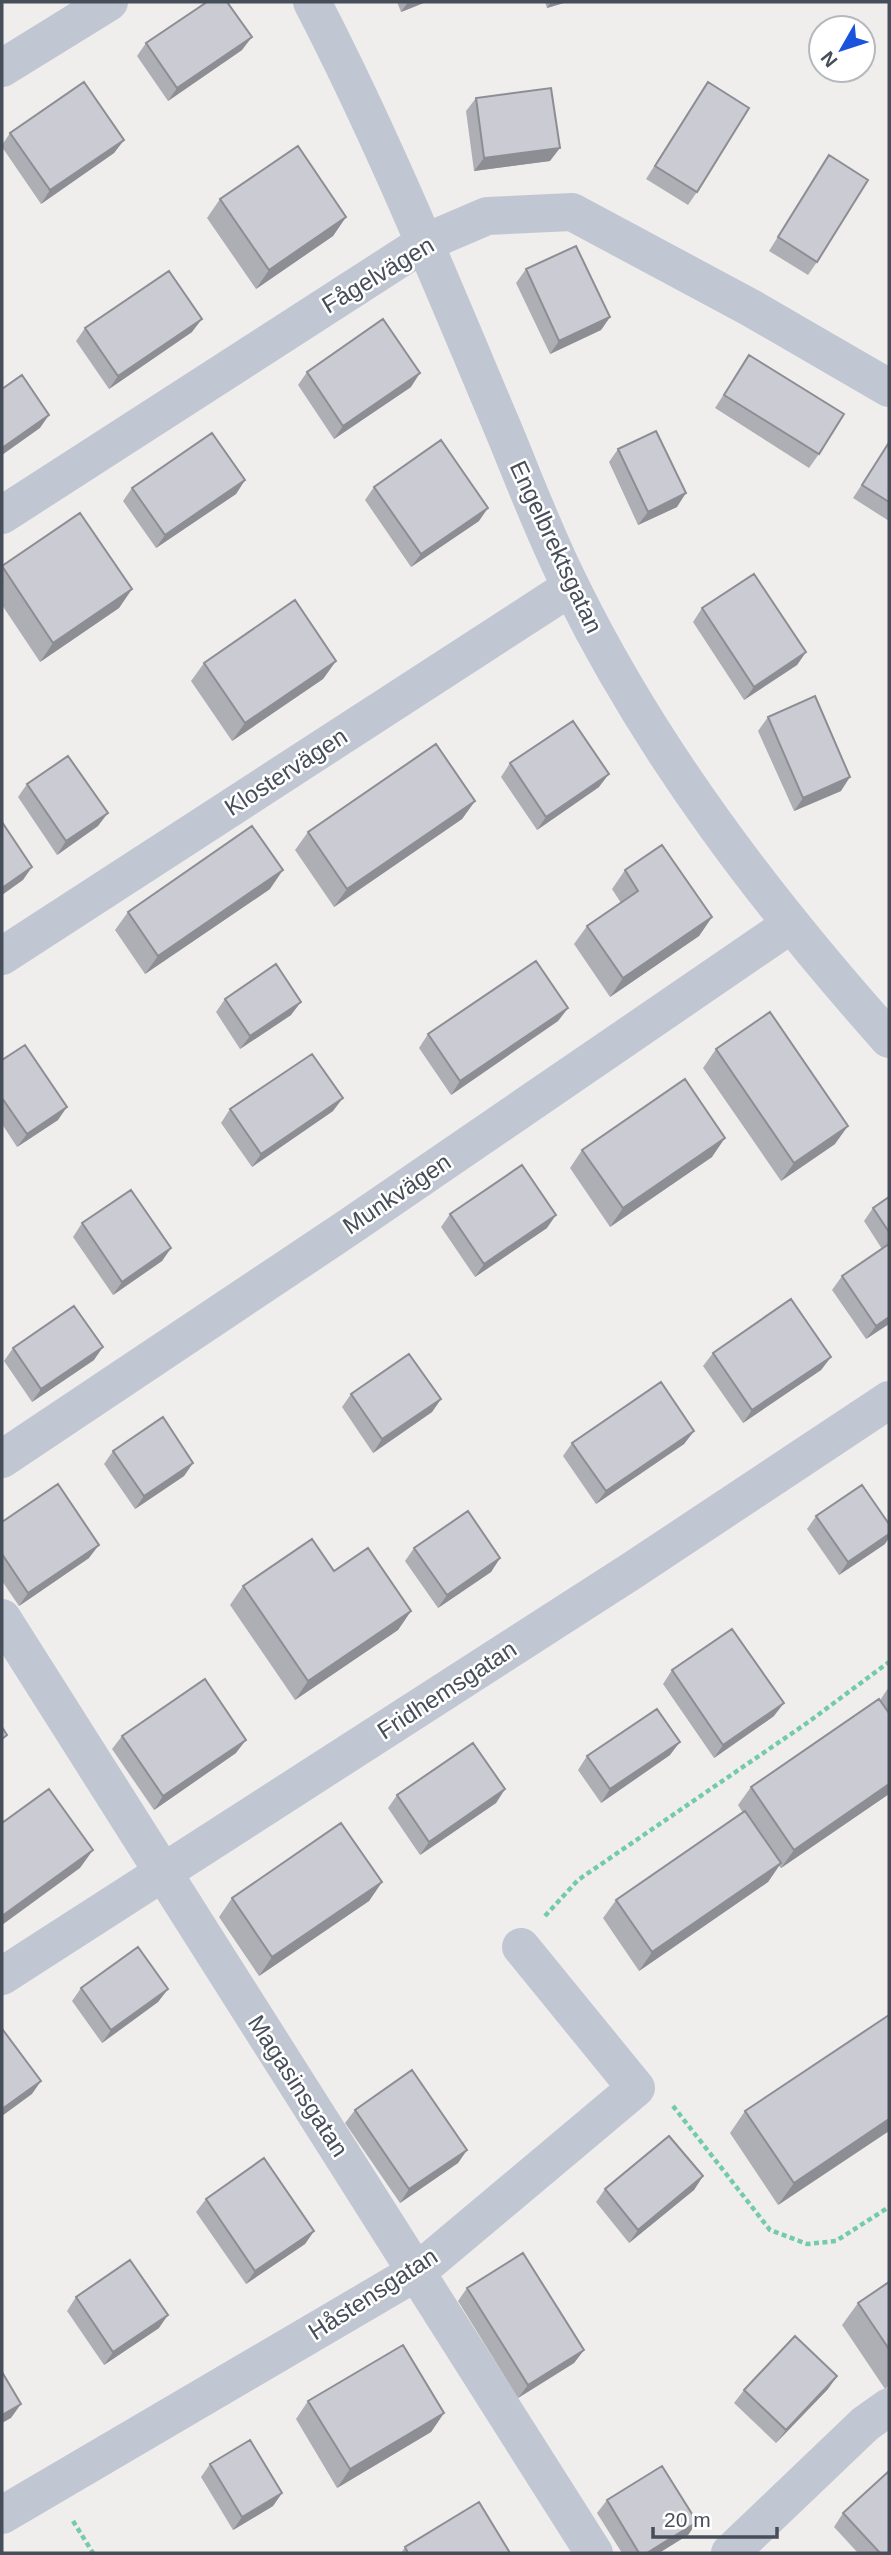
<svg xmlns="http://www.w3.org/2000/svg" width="891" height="2555" viewBox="0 0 891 2555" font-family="Helvetica,sans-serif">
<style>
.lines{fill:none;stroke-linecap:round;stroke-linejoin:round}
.path{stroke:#74cbac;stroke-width:4.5;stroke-dasharray:5 3.5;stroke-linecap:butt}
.street{stroke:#c1c7d2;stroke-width:38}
.wall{fill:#aeafb5}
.shaded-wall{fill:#8d8e94}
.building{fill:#cacbd3;stroke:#8d8e94;stroke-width:2}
.labels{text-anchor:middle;stroke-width:5;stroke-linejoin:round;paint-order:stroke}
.street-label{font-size:24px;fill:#464e5a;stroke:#fff}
</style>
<rect width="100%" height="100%" fill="#f0eded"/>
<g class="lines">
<!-- path -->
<path class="path" d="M545 1916 578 1880 807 1723 889 1662
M673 2106 770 2230 807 2244 836 2241 889 2207
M73 2521 93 2553"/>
<!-- street -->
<path class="street" d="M312 2C383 139 441 282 501 424 524 479 545 536 572 589 654 755 767 902 889 1039
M2 68 109 2
M2 515 424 243 487 216 572 212 751 308 889 388
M2 956 571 587
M2 1459 349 1227 790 925
M2 1618 594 2553
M2 1976 633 1570 889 1400
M2 2515 418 2271 636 2088 521 1947
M730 2553 865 2424 889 2407"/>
</g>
<!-- wall -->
<path class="wall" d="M397 2H426L401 12Z
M545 2H567L547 8Z
M146 43 242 50 168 101 137 56Z
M708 82 697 192 688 205 646 179Z
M476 98 550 161 474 171 466 111Z
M10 133 124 140 114 153 41 204 2 147V145Z
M829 155 817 262 808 275 769 251Z
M220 199 346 217 333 236 256 289 207 218Z
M526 269 610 317 601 330 550 354 516 283Z
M85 328 192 332 109 389 76 341Z
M749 355 819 454 809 468 715 408Z
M307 372 411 387 334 439 298 385Z
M888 444 889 445V521L853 498Z
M618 449 677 507 638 525 609 462Z
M245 480 236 494 156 548 123 501 132 488Z
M374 487 479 521 411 567 365 500Z
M2 566 132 589 119 608 40 662 2 605Z
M702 608 806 652 797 665 744 700 693 622Z
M336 661 323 679 232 741 191 681 204 663Z
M768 717 841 791 794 811 758 731Z
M510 763 599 787 537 830 501 777Z
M27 784 98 826 57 855 18 797Z
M475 801 462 819 334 907 295 850 308 832Z
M625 870 712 917 699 936 610 997 574 944 587 926 621 903 612 889Z
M270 889 145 974 115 930 128 912Z
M225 999 291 1015 240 1049 216 1012Z
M568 1008 558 1021 451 1095 419 1048 428 1034Z
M716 1049 835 1144 781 1181 703 1068Z
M2 1060 58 1120 17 1147 2 1124Z
M230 1109 333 1111 252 1167 221 1123Z
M582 1150 712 1157 610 1227 570 1168Z
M889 1197V1324L866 1339 832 1290 842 1276 882 1249 864 1221 873 1208Z
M450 1214 547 1228 475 1277 441 1227Z
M82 1223 171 1248 162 1261 113 1295 73 1237Z
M13 1348 94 1360 32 1402 4 1361Z
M713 1353 831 1357 821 1370 743 1423 703 1366Z
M351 1394 441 1399 432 1412 373 1453 342 1407Z
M694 1431 684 1444 596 1504 563 1456 572 1443Z
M113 1451 193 1463 184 1476 135 1509 104 1464Z
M816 1516 885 1544 839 1575 807 1529Z
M2 1522 89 1558 19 1606 2 1581Z
M414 1548 500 1558 491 1572 438 1608 405 1561Z
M334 1571 411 1611 398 1630 295 1700 230 1605 243 1586Z
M672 1670 774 1716 714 1758 663 1684Z
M889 1687V1794L781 1868 779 1866 768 1882 639 1971 603 1918 616 1900 743 1813 738 1805 751 1787 880 1700Z
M122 1736 236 1753 154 1810 112 1749Z
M670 1755 601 1803 578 1770 587 1756Z
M505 1789 496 1803 420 1855 388 1808 397 1795Z
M382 1882 369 1901 259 1976 219 1917 232 1898Z
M81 1988 168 1989 158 2002 102 2043 72 2001Z
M889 2015V2131L778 2205 730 2133 745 2111Z
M355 2110 467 2150 458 2163 400 2203 345 2123Z
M703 2176 694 2190 629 2243 596 2202 605 2189Z
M206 2199 314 2231 305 2244 246 2284 196 2212Z
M889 2282V2386L885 2389 842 2325 858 2303Z
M467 2288 584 2350 574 2363 518 2398 458 2301Z
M76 2297 159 2328 104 2365 67 2311Z
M837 2376 828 2389 776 2443 734 2403 744 2390Z
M308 2401 444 2413 431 2432 337 2488 296 2419Z
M210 2464 282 2493 273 2506 233 2530 201 2477Z
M607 2500 697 2522 688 2535 659 2553H622L597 2513Z
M843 2513 889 2553H858L834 2527Z
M405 2547 510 2553H401Z"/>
<!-- shaded-wall -->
<path class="shaded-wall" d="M408 2H426L401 12Z
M551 2H567L547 8Z
M252 37 242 50 168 101 177 88Z
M124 140 114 153 41 204 50 190Z
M560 148 550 161 474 171 484 158Z
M346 217 333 236 256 289 269 270Z
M610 317 601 330 550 354 559 341Z
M202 319 192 332 109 389 118 376Z
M420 373 411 387 334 439 343 426Z
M49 415 40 428 2 455V448Z
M245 480 236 494 156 548 165 535Z
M686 493 677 507 638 525 648 512Z
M488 508 479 521 411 567 421 554Z
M132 589 119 608 40 662 53 643Z
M806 652 797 665 744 700 754 687Z
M336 661 323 679 232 741 245 723Z
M609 774 599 787 537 830 546 817Z
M850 777 841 791 794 811 803 798Z
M475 801 462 819 334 907 347 889Z
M108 813 98 826 57 855 66 841Z
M32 867 23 880 2 895V888Z
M283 870 270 889 145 974 158 956Z
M712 917 699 936 610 997 623 978Z
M301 1002 291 1015 240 1049 250 1036Z
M568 1008 558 1021 451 1095 460 1081Z
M343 1098 333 1111 252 1167 261 1154Z
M67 1107 58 1120 17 1147 27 1134Z
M848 1126 835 1144 781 1181 794 1163Z
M725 1138 712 1157 610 1227 623 1208Z
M556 1215 547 1228 475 1277 484 1264Z
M171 1248 162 1261 113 1295 122 1282Z
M889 1317V1324L866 1339 876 1326Z
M103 1347 94 1360 32 1402 41 1389Z
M831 1357 821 1370 743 1423 752 1410Z
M441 1399 432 1412 373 1453 382 1439Z
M694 1431 684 1444 596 1504 606 1491Z
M193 1463 184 1476 135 1509 144 1496Z
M889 1534V1538L885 1544 839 1575 848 1562Z
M99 1545 89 1558 19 1606 28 1593Z
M500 1558 491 1572 438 1608 447 1595Z
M411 1611 398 1630 295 1700 308 1681Z
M784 1703 774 1716 714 1758 723 1745Z
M246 1740 236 1753 154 1810 163 1796Z
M680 1742 670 1755 601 1803 610 1789Z
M889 1784V1794L781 1868 794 1850Z
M505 1789 496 1803 420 1855 429 1842Z
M93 1850 80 1868 2 1925V1916Z
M781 1863 768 1882 639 1971 652 1952Z
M382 1882 369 1901 259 1976 272 1957Z
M168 1989 158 2002 102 2043 111 2030Z
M41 2081 32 2094 2 2116V2109Z
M889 2119V2131L778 2205 794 2183Z
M467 2150 458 2163 400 2203 409 2189Z
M703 2176 694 2190 629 2243 638 2230Z
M314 2231 305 2244 246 2284 255 2271Z
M168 2315 159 2328 104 2365 113 2352Z
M584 2350 574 2363 518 2398 528 2385Z
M837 2376 828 2389 776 2443 786 2430Z
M21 2404 11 2418 2 2423V2415Z
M444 2413 431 2432 337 2488 350 2469Z
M282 2493 273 2506 233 2530 242 2517Z
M697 2522 688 2535 659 2553H647Z"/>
<!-- building -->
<path class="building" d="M207 2H227L252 37 177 88 146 43Z
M84 82 124 140 50 190 10 133Z
M708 82 749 108 697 192 655 166Z
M551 88 560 148 484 158 476 98Z
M298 146 346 217 269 270 220 199Z
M829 155 868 180 817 262 778 237Z
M576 246 610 317 559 341 526 269Z
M169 271 202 319 118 376 85 328Z
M383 319 420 373 343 426 307 372Z
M749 355 844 414 819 454 724 395Z
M22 375 49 415 2 448V389Z
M656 431 686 493 648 512 618 449Z
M212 433 245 480 165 535 132 488Z
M441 440 488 508 421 554 374 487Z
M888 444 889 445V502L862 485Z
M80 513 132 589 53 643 2 566Z
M754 574 806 652 754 687 702 608Z
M295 600 336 661 245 723 204 663Z
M815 696 850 777 803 798 768 717Z
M573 721 609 774 546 817 510 763Z
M436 744 475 801 347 889 308 832Z
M68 756 108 813 66 841 27 784Z
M2 822 32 867 2 888Z
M252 826 283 870 158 956 128 912Z
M662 845 712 917 623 978 587 926 638 891 625 870Z
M536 961 568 1008 460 1081 428 1034Z
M276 964 301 1002 250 1036 225 999Z
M770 1012 848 1126 794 1163 716 1049Z
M25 1045 67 1107 27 1134 2 1098V1060Z
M312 1054 343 1098 261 1154 230 1109Z
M685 1079 725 1138 623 1208 582 1150Z
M522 1165 556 1215 484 1264 450 1214Z
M131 1190 171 1248 122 1282 82 1223Z
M889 1197V1232L873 1208Z
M889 1244V1317L876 1326 842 1276Z
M791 1299 831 1357 752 1410 713 1353Z
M74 1306 103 1347 41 1389 13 1348Z
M409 1354 441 1399 382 1439 351 1394Z
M661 1382 694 1431 606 1491 572 1443Z
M163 1417 193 1463 144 1496 113 1451Z
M58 1484 99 1545 28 1593 2 1554V1522Z
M862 1485 889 1524V1534L848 1562 816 1516Z
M468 1511 500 1558 447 1595 414 1548Z
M312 1539 334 1571 368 1548 411 1611 308 1681 243 1586Z
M732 1629 784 1703 723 1745 672 1670Z
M205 1679 246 1740 163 1796 122 1736Z
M879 1699 889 1713V1784L794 1850 751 1787Z
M657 1709 680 1742 610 1789 587 1756Z
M2 1727 7 1735 2 1739Z
M473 1743 505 1789 429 1842 397 1795Z
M49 1789 93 1850 2 1916V1823Z
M745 1811 781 1863 652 1952 616 1900Z
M341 1823 382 1882 272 1957 232 1898Z
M138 1947 168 1989 111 2030 81 1988Z
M889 2015V2119L794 2183 745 2111Z
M3 2030 41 2081 2 2109V2031Z
M412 2070 467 2150 409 2189 355 2110Z
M669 2136 703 2176 638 2230 605 2189Z
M264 2158 314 2231 255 2271 206 2199Z
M523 2253 584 2350 528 2385 467 2288Z
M130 2260 168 2315 113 2352 76 2297Z
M889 2282V2349L858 2303Z
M795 2336 837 2376 786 2430 744 2390Z
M403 2345 444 2413 350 2469 308 2401Z
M2 2372 21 2404 2 2415Z
M250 2440 282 2493 242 2517 210 2464Z
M662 2466 697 2522 647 2553H639L607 2500Z
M889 2471V2553H880L843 2513Z
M479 2502 510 2553H408L405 2547Z"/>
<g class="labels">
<!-- street labels -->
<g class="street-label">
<text transform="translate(378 275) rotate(-31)" y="8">Fågelvägen</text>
<text transform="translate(556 547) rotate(65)" y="8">Engelbrektsgatan</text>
<text transform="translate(286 772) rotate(-33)" y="8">Klostervägen</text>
<text transform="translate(397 1194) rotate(-34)" y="8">Munkvägen</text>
<text transform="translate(447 1690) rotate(-33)" y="8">Fridhemsgatan</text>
<text transform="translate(298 2086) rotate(57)" y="8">Magasinsgatan</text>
<text transform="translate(373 2294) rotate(-33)" y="8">Håstensgatan</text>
</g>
</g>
<!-- border -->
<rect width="891" height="2555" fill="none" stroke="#464e5a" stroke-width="7"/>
<!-- north arrow -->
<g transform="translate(842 49) rotate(231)"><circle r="33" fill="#ffffff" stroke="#b5b8bd" stroke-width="2"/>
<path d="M0-5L12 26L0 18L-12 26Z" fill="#1b54dc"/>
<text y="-10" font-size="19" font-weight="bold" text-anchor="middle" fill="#464e5a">N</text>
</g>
<!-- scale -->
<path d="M653 2527v10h124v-10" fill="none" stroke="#464e5a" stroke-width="3.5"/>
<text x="664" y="2527" font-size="21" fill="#464e5a" stroke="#ffffff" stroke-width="5" paint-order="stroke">20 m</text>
</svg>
